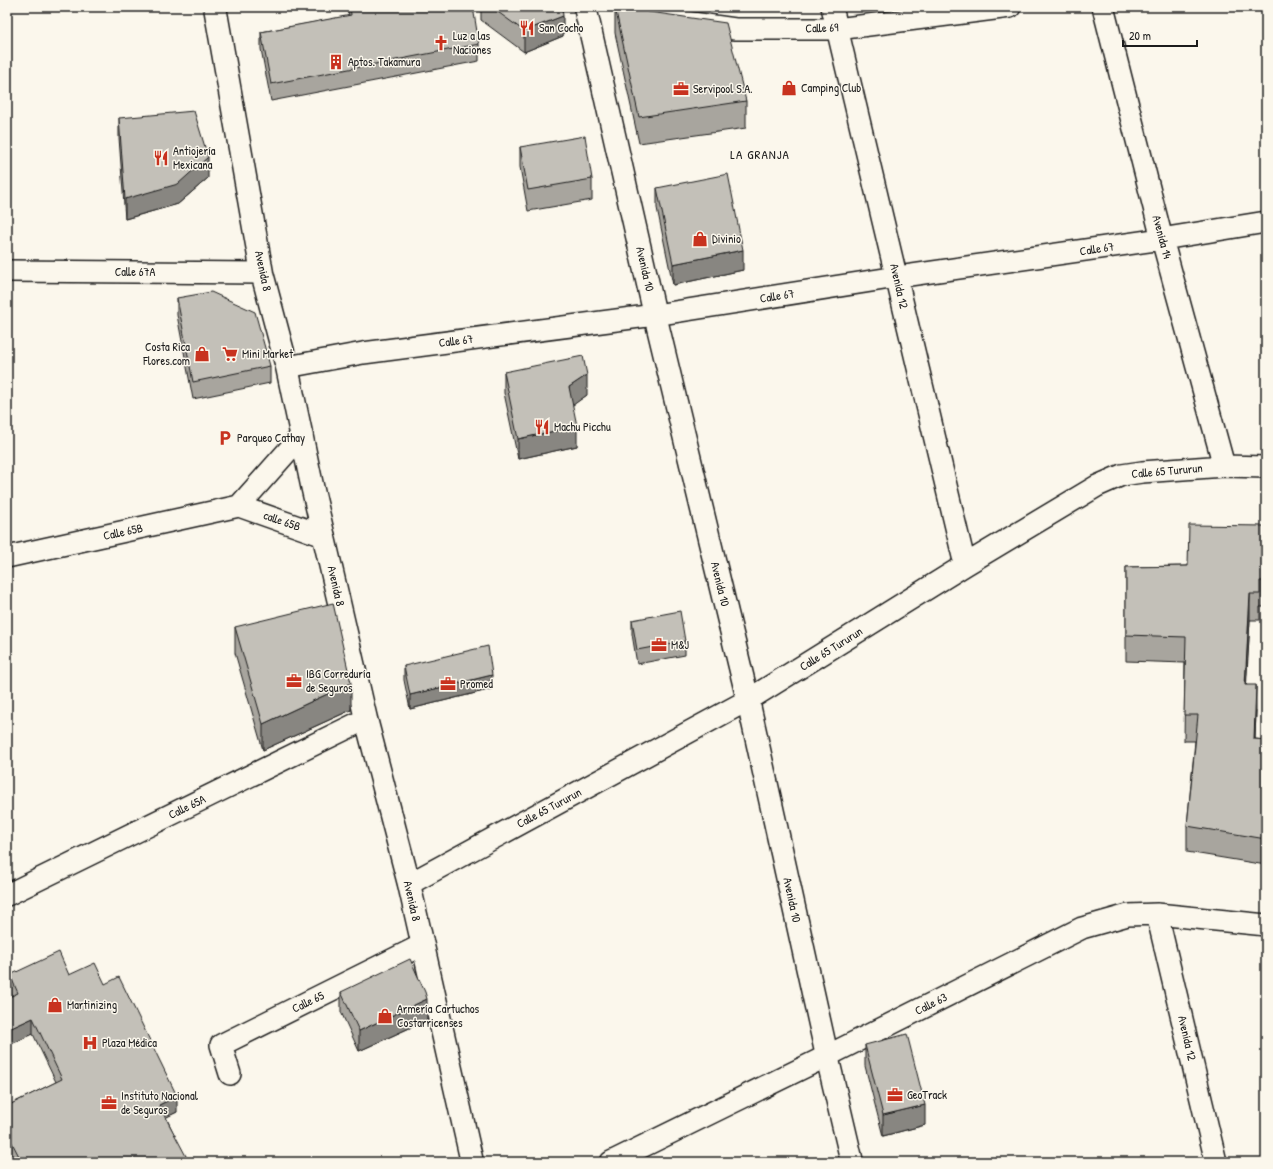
<svg xmlns="http://www.w3.org/2000/svg" width="1273" height="1169" viewBox="0 0 1273 1169" font-family="'Patrick Hand',sans-serif">
<style>
.lines{fill:none;stroke-linecap:round;stroke-linejoin:round}
.minor-casing{stroke:#1c1c1c;stroke-width:24}
.tertiary-casing{stroke:#1c1c1c;stroke-width:25}
.minor{stroke:#fbf7ec;stroke-width:21}
.tertiary{stroke:#fbf7ec;stroke-width:22}
.wall{fill:#a8a59e;stroke:#1c1c1c}
.shaded-wall{fill:#888681;stroke:#1c1c1c}
.building{fill:#c3c0b8;stroke:#1c1c1c}
.labels{text-anchor:middle;stroke-width:3;stroke-linejoin:round;paint-order:stroke}
.poi-label{font-size:12px;fill:#1c1c1c;stroke:#fbf7ec;text-anchor:start}
.street-label{font-size:12px;fill:#1c1c1c;stroke:#fbf7ec}
.neighbourhood-label{font-size:13px;letter-spacing:1px;fill:#1c1c1c;stroke:#fbf7ec}
</style>
<rect width="100%" height="100%" fill="#fbf7ec"/>
<filter id="ink" filterUnits="userSpaceOnUse"><feTurbulence type="fractalNoise" baseFrequency=".025" numOctaves="2"/><feDisplacementMap in="SourceGraphic" scale="8" xChannelSelector="R" yChannelSelector="G"/><feConvolveMatrix kernelMatrix="1 2 1 2 8 2 1 2 1" color-interpolation-filters="sRGB"/></filter>
<g filter="url(#ink)">
<g class="lines">
<defs>
<path id="minor" d="M635 7 685 22 735 29H837L1010 7
M832 7 965 565
M1103 7 1162 239 1224 466
M7 271 262 273
M287 367 363 353 655 315 897 277 1162 239 1266 222
M239 506 302 435
M239 506 324 536
M7 557 239 506
M409 884 748 700 965 565 1097 486 1122 475 1142 472 1224 466 1266 467
M7 895 366 719
M1157 914 1216 1162
M230 1074 221 1045 422 945
M611 1162 827 1056 1082 928 1128 915 1157 914 1266 925"/>
<path id="tertiary" d="M215 7 262 273 287 367 313 490 366 719 409 884 472 1162
M585 7 655 315 748 700 827 1056 852 1162"/>
</defs>
<!-- minor casing -->
<use href="#minor" class="minor-casing"/>
<!-- tertiary casing -->
<use href="#tertiary" class="tertiary-casing"/>
<!-- minor -->
<use href="#minor" class="minor"/>
<!-- tertiary -->
<use href="#tertiary" class="tertiary"/>
</g>
<!-- wall -->
<path class="wall" d="M347 7H449V8L479 44V61L271 101 261 49V32L349 16Z
M481 7H562L563 36 524 52 481 20Z
M615 7 746 101V128L639 143 615 33Z
M119 118 208 178 178 204 125 219 119 138Z
M520 147 592 179V200L528 211 520 167Z
M657 188 743 270 673 285 657 208Z
M177 298 270 366V383L193 399 177 315Z
M504 372 587 395 572 405 577 446 518 459 504 393Z
M1266 526V607H1260V620H1250L1246 685 1256 711 1255 739 1266 740V865L1187 852V826L1195 741H1184L1185 663 1126 661V567L1188 566Z
M632 620 685 641V655L637 664 632 634Z
M235 627 351 710 263 750 235 653Z
M404 666 492 689 410 709 404 680Z
M10 975H69L105 984 177 1112 166 1117 187 1162H14L7 1149V1106L56 1082 33 1034 7 1046V998L12 996 10 991Z
M341 992 427 1020 359 1051 341 1012Z
M865 1045 925 1125 883 1136 865 1066Z"/>
<!-- shaded-wall -->
<path class="shaded-wall" d="M563 16V36L524 52V31Z
M208 157V178L178 204 125 219V199Z
M743 250V270L673 285V264Z
M587 375V395L569 408V387Z
M577 426V446L518 459V439Z
M1250 594V620L1245 711V685Z
M492 675V689L410 709V695Z
M351 683V710L263 750V724Z
M1256 685V711L1254 765V739Z
M427 999V1020L359 1051V1031Z
M33 1018V1034L7 1046V1030Z
M177 1096V1112L159 1121V1105Z
M925 1105V1125L883 1136V1115Z
M187 1158V1162H180Z"/>
<!-- building -->
<path class="building" d="M350 7H449V8L458 7H473L479 44 271 84 261 32 351 15Z
M491 7H562L563 16 524 31Z
M615 7 726 23 746 101 639 117Z
M194 111 208 157 178 184 125 199 119 118Z
M585 136 592 179 528 190 520 147Z
M728 174 743 250 673 264 657 188Z
M211 292 255 312 270 366 193 382 177 298Z
M583 356 587 375 569 387 577 426 518 439 504 372Z
M1189 525 1266 526V581H1260V594H1250L1245 685H1256L1254 739 1266 740V839L1187 826 1198 715H1184L1186 637 1126 635V567L1188 566Z
M333 603 351 683 263 724 235 627Z
M680 611 685 641 637 650 632 620Z
M488 646 492 675 410 695 404 666Z
M59 952 69 975 95 963 105 984 119 977 177 1096 159 1105 187 1158 180 1162H22L7 1133V1106L62 1079 33 1018 7 1030V998L18 993 10 975Z
M410 959 425 992 427 999 359 1031 341 992Z
M907 1034 925 1105 883 1115 865 1045Z"/>
</g>
<!-- icons -->
<defs>
<symbol id="restaurant-bare" viewBox="-9 -9 18 18"><path d="M-5-6h1v4h1v-4h1v4h1v-4h1v5L-1.5 .5V6h-2V.5L-5-1ZM5-6V6H3V1.5H1.5Q1.5-4 5-6Z" fill="#c8321e" stroke="#fbf7ec" stroke-width="2.5" paint-order="stroke"/></symbol>
<symbol id="church-bare" viewBox="-9 -9 18 18"><path d="M-1.2-6h2.4v3.5h3.3v2.4h-3.3V6h-2.4V-.1h-3.3v-2.4h3.3Z" fill="#c8321e" stroke="#fbf7ec" stroke-width="2.5" paint-order="stroke"/></symbol>
<symbol id="building-bare" viewBox="-9 -9 18 18"><path d="M-4-6H4V6H1V3H-1V6H-4ZM-2.5-4.3h1.7v1.8h-1.7ZM.8-4.3h1.7v1.8H.8ZM-2.5-1h1.7V.8h-1.7ZM.8-1h1.7V.8H.8Z" fill="#c8321e" stroke="#fbf7ec" stroke-width="2.5" paint-order="stroke"/></symbol>
<symbol id="shop-bare" viewBox="-9 -9 18 18"><path d="M-5-2.5h2.3a2.7 3.5 0 0 1 5.4 0H5L5.5 6h-11ZM-1.5-2.5h3a1.5 2.3 0 0 0-3 0Z" fill="#c8321e" stroke="#fbf7ec" stroke-width="2.5" paint-order="stroke"/></symbol>
<symbol id="office-bare" viewBox="-9 -9 18 18"><path d="M-6-3h4V-5.5h4V-3h4V5H-6ZM-1-4.5V-3h2v-1.5ZM-6 0V1H6V0Z" fill="#c8321e" stroke="#fbf7ec" stroke-width="2.5" paint-order="stroke"/></symbol>
<symbol id="supermarket-bare" viewBox="-9 -9 18 18"><path d="M-6-5.5h2.5l.6 2H6L4.5 2H-2.5L-4.4-4H-6ZM-1.5 3.2a1.3 1.3 0 1 0 .1 0ZM3 3.2a1.3 1.3 0 1 0 .1 0Z" fill="#c8321e" stroke="#fbf7ec" stroke-width="2.5" paint-order="stroke"/></symbol>
<symbol id="parking-bare" viewBox="-9 -9 18 18"><path d="M-3.5-5.5H1a3.5 3.5 0 0 1 0 7H-1V5.5H-3.5ZM-1-3.4V-.6H.8a1.4 1.4 0 0 0 0-2.8Z" fill="#c8321e" stroke="#fbf7ec" stroke-width="2.5" paint-order="stroke"/></symbol>
<symbol id="hospital-bare" viewBox="-9 -9 18 18"><path d="M-5-5h3v3.5h4V-5h3V5h-3V1.5h-4V5h-3Z" fill="#c8321e" stroke="#fbf7ec" stroke-width="2.5" paint-order="stroke"/></symbol>
</defs>
<g fill-rule="evenodd">
<use href="#restaurant-bare" x="516" y="17" width="22" height="22"/>
<use href="#church-bare" x="430" y="32" width="22" height="22"/>
<use href="#building-bare" x="325" y="51" width="22" height="22"/>
<use href="#shop-bare" x="778" y="77" width="22" height="22"/>
<use href="#office-bare" x="670" y="78" width="22" height="22"/>
<use href="#restaurant-bare" x="150" y="147" width="22" height="22"/>
<use href="#shop-bare" x="689" y="228" width="22" height="22"/>
<use href="#shop-bare" x="191" y="343" width="22" height="22"/>
<use href="#supermarket-bare" x="219" y="343" width="22" height="22"/>
<use href="#restaurant-bare" x="531" y="416" width="22" height="22"/>
<use href="#parking-bare" x="214" y="427" width="22" height="22"/>
<use href="#office-bare" x="648" y="634" width="22" height="22"/>
<use href="#office-bare" x="283" y="670" width="22" height="22"/>
<use href="#office-bare" x="437" y="673" width="22" height="22"/>
<use href="#shop-bare" x="44" y="994" width="22" height="22"/>
<use href="#shop-bare" x="374" y="1005" width="22" height="22"/>
<use href="#hospital-bare" x="79" y="1032" width="22" height="22"/>
<use href="#office-bare" x="884" y="1084" width="22" height="22"/>
<use href="#office-bare" x="98" y="1092" width="22" height="22"/>
</g>
<g class="labels">
<!-- poi labels -->
<g class="poi-label">
<text x="539" y="32">San Cocho</text>
<text x="453" y="40">Luz a las<tspan x="453" dy="14">Naciones</tspan></text>
<text x="348" y="66">Aptos. Takamura</text>
<text x="801" y="92">Camping Club</text>
<text x="693" y="93">Servipool S.A.</text>
<text x="173" y="155">Antiojería<tspan x="173" dy="14">Mexicana</tspan></text>
<text x="712" y="243">Divinio</text>
<text x="190" y="351" text-anchor="end">Costa Rica<tspan x="190" dy="14">Flores.com</tspan></text>
<text x="242" y="358">Mini Market</text>
<text x="554" y="431">Machu Picchu</text>
<text x="237" y="442">Parqueo Cathay</text>
<text x="671" y="649">M&amp;J</text>
<text x="306" y="678">IBG Correduría<tspan x="306" dy="14">de Seguros</tspan></text>
<text x="460" y="688">Promed</text>
<text x="67" y="1009">Martinizing</text>
<text x="397" y="1013">Armería Cartuchos<tspan x="397" dy="14">Costarricenses</tspan></text>
<text x="102" y="1047">Plaza Médica</text>
<text x="907" y="1099">GeoTrack</text>
<text x="121" y="1100">Instituto Nacional<tspan x="121" dy="14">de Seguros</tspan></text>
</g>
<!-- street labels -->
<g class="street-label">
<text transform="translate(822 28) rotate(-2)" y="4">Calle 69</text>
<text transform="translate(1162 237) rotate(75)" y="4">Avenida 14</text>
<text transform="translate(1097 249) rotate(-8)" y="4">Calle 67</text>
<text transform="translate(645 269) rotate(77)" y="4">Avenida 10</text>
<text transform="translate(263 271) rotate(78)" y="4">Avenida 8</text>
<text x="135" y="276">Calle 67A</text>
<text transform="translate(899 286) rotate(77)" y="4">Avenida 12</text>
<text transform="translate(777 296) rotate(-9)" y="4">Calle 67</text>
<text transform="translate(456 341) rotate(-7)" y="4">Calle 67</text>
<text transform="translate(1167 471) rotate(-5)" y="4">Calle 65 Tururun</text>
<text transform="translate(282 521) rotate(19)" y="4">calle 65B</text>
<text transform="translate(123 532) rotate(-12)" y="4">Calle 65B</text>
<text transform="translate(720 584) rotate(76)" y="4">Avenida 10</text>
<text transform="translate(336 586) rotate(77)" y="4">Avenida 8</text>
<text transform="translate(831 649) rotate(-32)" y="4">Calle 65 Tururun</text>
<text transform="translate(187 807) rotate(-26)" y="4">Calle 65A</text>
<text transform="translate(549 808) rotate(-28)" y="4">Calle 65 Tururun</text>
<text transform="translate(792 900) rotate(78)" y="4">Avenida 10</text>
<text transform="translate(412 901) rotate(77)" y="4">Avenida 8</text>
<text transform="translate(308 1002) rotate(-26)" y="4">Calle 65</text>
<text transform="translate(931 1004) rotate(-27)" y="4">Calle 63</text>
<text transform="translate(1187 1038) rotate(77)" y="4">Avenida 12</text>
</g>
<!-- neighbourhood labels -->
<g class="neighbourhood-label">
<text x="760" y="159">LA GRANJA</text>
</g>
</g>
<!-- margin -->
<rect width="1273" height="1169" fill="none" stroke="#fbf7ec" stroke-width="24"/>
<rect x="12" y="12" width="1249" height="1145" fill="none" stroke="#1c1c1c" stroke-width="1.5" filter="url(#ink)"/>
<!-- scale -->
<path d="M1123 40v6h74v-6" fill="none" stroke="#1c1c1c" stroke-width="2"/>
<text x="1129" y="40" font-size="12" fill="#1c1c1c" stroke="#fbf7ec" stroke-width="3" paint-order="stroke">20 m</text>
</svg>
